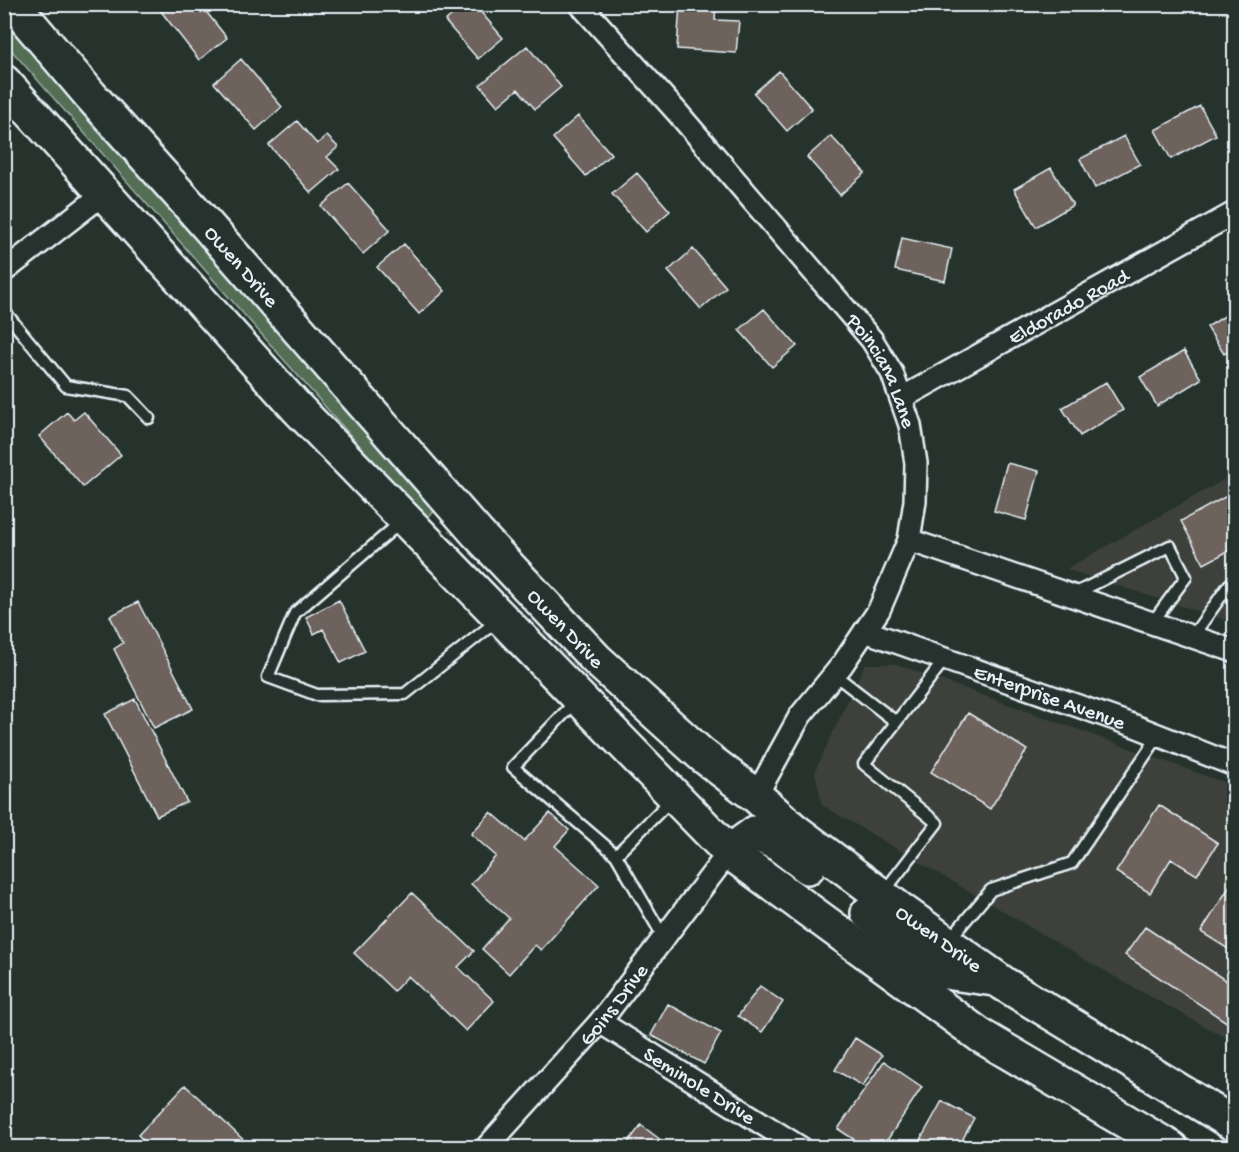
<svg xmlns="http://www.w3.org/2000/svg" width="1239" height="1152" viewBox="0 0 1239 1152" font-family="'Gochi Hand',sans-serif">
<style>
.built{fill:#3c413b}
.green{fill:#526e55;stroke:#9db0a6;stroke-width:1.5}
.building{fill:#6e625d;stroke:#e8f1f8;stroke-width:1.5}
.lines{fill:none;stroke-linecap:round;stroke-linejoin:round}
.service-casing{stroke:#e8f1f8;stroke-width:15}
.minor-casing{stroke:#e8f1f8;stroke-width:26}
.trunk-casing{stroke:#e8f1f8;stroke-width:38}
.service{stroke:#26332d;stroke-width:10}
.minor{stroke:#26332d;stroke-width:21}
.trunk{stroke:#26332d;stroke-width:33}
.labels{text-anchor:middle;stroke-width:5;stroke-linejoin:round;paint-order:stroke}
.street-label{font-size:21px;fill:#e8f1f8;stroke:#26332d}
</style>
<rect width="100%" height="100%" fill="#26332d"/>
<filter id="ink" filterUnits="userSpaceOnUse"><feTurbulence type="fractalNoise" baseFrequency=".0167" numOctaves="2"/><feDisplacementMap in="SourceGraphic" scale="12" xChannelSelector="R" yChannelSelector="G"/><feConvolveMatrix kernelMatrix="1 2 1 2 8 2 1 2 1" color-interpolation-filters="sRGB"/></filter>
<g filter="url(#ink)">
<!-- built -->
<path class="built" d="M1234 474V623L1066 569Z
M865 664H896L1234 786V1042L1120 980 822 805 815 771Z"/>
<!-- green -->
<path class="green" d="M4 18 436 510 425 520 5 43Z"/>
<!-- building -->
<path class="building" d="M167 4H200L227 38 199 60 160 10Z
M465 4H474L503 38 478 59 445 21Z
M680 4H716L715 20 739 21 736 53 677 49Z
M527 46 561 87 535 109 518 89 498 106 480 85Z
M241 59 282 107 256 130 214 83Z
M779 71 812 109 787 131 754 93Z
M1200 106 1216 135 1171 159 1155 130Z
M578 116 611 154 586 176 553 138Z
M297 121 317 144 327 136 338 147 327 157 339 169 311 193 269 145Z
M831 136 865 173 840 195 807 157Z
M1124 136 1140 164 1095 188 1080 159Z
M1051 168 1073 205 1036 227 1014 189Z
M637 173 670 211 646 232 612 194Z
M348 183 390 230 363 254 321 206Z
M902 238 952 249 945 281 895 270Z
M404 244 445 291 419 314 377 267Z
M693 249 726 287 701 309 668 271Z
M764 309 797 346 772 367 739 330Z
M1234 310V348L1224 354 1207 327Z
M1184 351 1201 379 1157 406 1140 377Z
M1106 382 1123 410 1080 436 1062 408Z
M67 412 74 420 84 412 121 455 83 487 39 436Z
M1007 463 1039 471 1026 520 994 511Z
M1234 492V548L1204 564 1181 521Z
M339 600 365 651 341 663 323 629 314 634 306 617Z
M138 602 193 709 154 728 114 649 123 643 110 616Z
M135 699 187 802 157 816 105 714Z
M968 713 1027 750 990 809 931 772Z
M1159 805 1218 843 1197 875 1171 859 1150 893 1116 872Z
M491 812 524 841 550 813 569 830 555 846 599 885 541 950 535 945 509 974 482 949 509 918 471 884 496 856 471 834Z
M1234 879V950L1233 952 1201 932Z
M412 893 474 951 458 967 494 1001 466 1031 408 976 394 991 354 953Z
M1145 927 1234 986V1027L1125 955Z
M760 986 783 1002 762 1032 738 1016Z
M668 1004 721 1033 704 1064 651 1035Z
M855 1038 882 1055 863 1086 835 1070Z
M884 1061 922 1087 882 1148H867L838 1129Z
M185 1085 252 1148H151L138 1135Z
M942 1101 974 1118 958 1148H916Z
M641 1125 670 1147 624 1148Z"/>
<g class="lines">
<defs>
<path id="service" d="M4 311 66 386 128 396 149 418
M402 521 295 613 268 677 317 695 405 694 498 620
M1074 594 1170 546 1186 577 1152 623
M1192 637 1229 585 1234 582
M835 675 896 722
M577 700 513 767 616 855 673 798
M616 855 664 938
M883 893 937 823 864 764 945 659
M949 940 991 890 1072 863 1159 735"/>
<g id="minor">
<path id="s1" d="M580 4 677 112 872 340 892 373 910 425 916 463 915 501 909 540 879 610 842 665 800 716 756 796"/>
<path d="M4 271 106 192"/>
<path id="s2" d="M902 398 1234 213"/>
<path d="M909 540 1234 651"/>
<path id="s3" d="M865 631 1135 726 1234 765"/>
<path id="s4" d="M600 1022 801 1148"/>
<path id="s5" d="M486 1148 600 1022 729 852"/>
</g>
<g id="trunk">
<path id="s6" d="M13 4 91 96 190 206 477 533 597 660 702 755 756 796 794 830 902 911 1004 984 1234 1124"/>
<path d="M4 82 297 408 729 852 981 1036 1171 1148"/>
<path d="M729 852 755 833 778 844 808 867"/>
<path d="M868 913 945 972 994 979"/>
</g>
</defs>
<!-- service casing -->
<use href="#service" class="service-casing"/>
<!-- minor casing -->
<use href="#minor" class="minor-casing"/>
<!-- trunk casing -->
<use href="#trunk" class="trunk-casing"/>
<!-- service -->
<use href="#service" class="service"/>
<!-- minor -->
<use href="#minor" class="minor"/>
<!-- trunk -->
<use href="#trunk" class="trunk"/>
</g>
</g>
<g class="labels">
<!-- street labels -->
<g class="street-label">
<text dy="7" stroke="none"><textPath href="#s6" startOffset="348">Owen Drive</textPath></text>
<text dy="7" stroke="none"><textPath href="#s2" startOffset="190">Eldorado Road</textPath></text>
<text dy="7" stroke="none"><textPath href="#s1" startOffset="477">Poinciana Lane</textPath></text>
<text dy="7" stroke="none"><textPath href="#s6" startOffset="834">Owen Drive</textPath></text>
<text dy="7" stroke="none"><textPath href="#s3" startOffset="196">Enterprise Avenue</textPath></text>
<text dy="7" stroke="none"><textPath href="#s6" startOffset="1320">Owen Drive</textPath></text>
<text dy="7" stroke="none"><textPath href="#s5" startOffset="192">Goins Drive</textPath></text>
<text dy="7" stroke="none"><textPath href="#s4" startOffset="118">Seminole Drive</textPath></text>
</g>
</g>
<!-- margin -->
<rect width="1239" height="1152" fill="none" stroke="#26332d" stroke-width="24"/>
<rect x="12" y="12" width="1215" height="1128" fill="none" stroke="#e8f1f8" stroke-width="2" filter="url(#ink)"/>
</svg>
